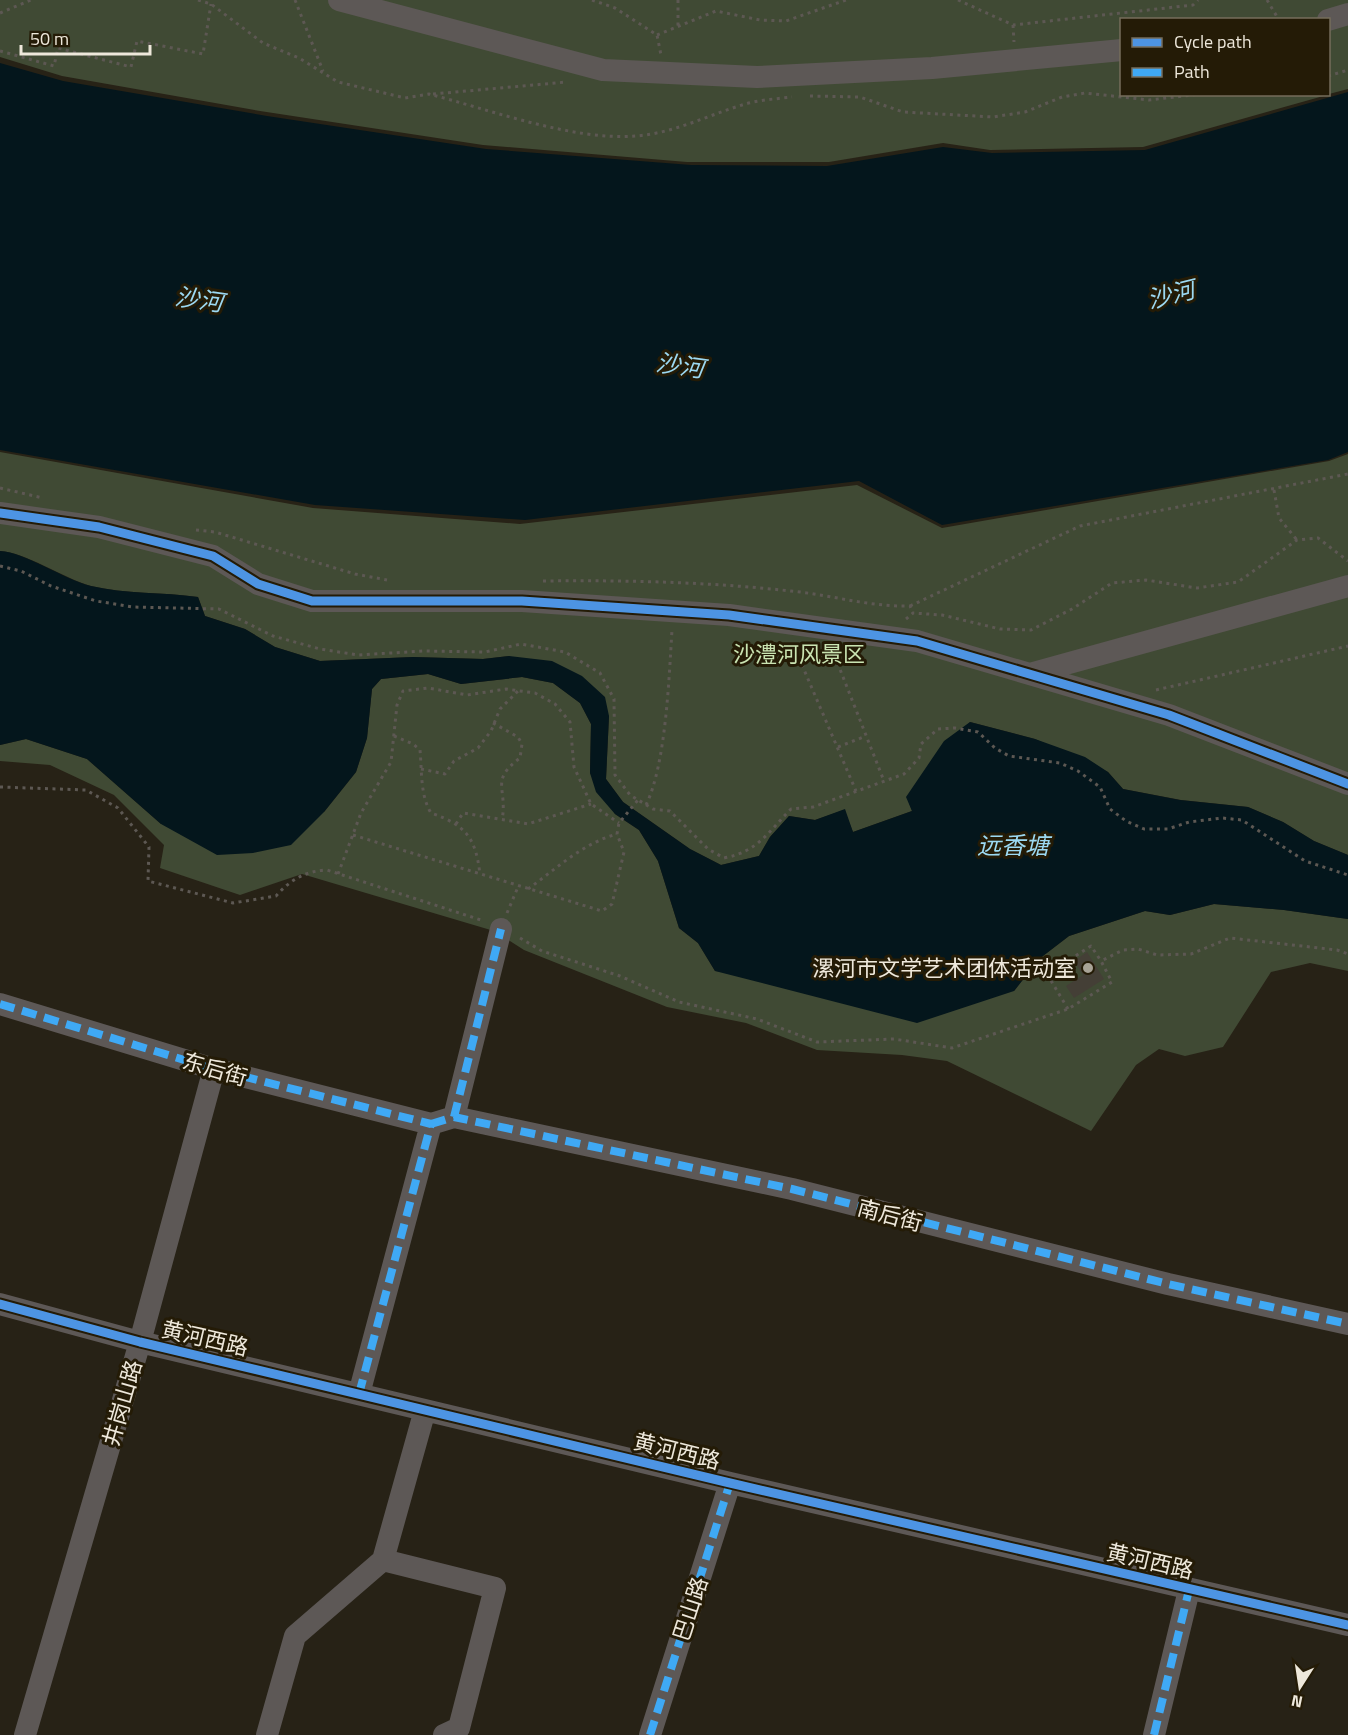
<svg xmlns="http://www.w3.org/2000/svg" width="1348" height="1735" viewBox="0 0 1348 1735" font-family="'Titillium Web','Noto Sans SC',sans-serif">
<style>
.green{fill:#404a34}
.water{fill:#04161c}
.building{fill:#443f36}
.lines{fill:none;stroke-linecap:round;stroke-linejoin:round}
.path{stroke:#5d5853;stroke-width:3;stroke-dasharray:3 4.5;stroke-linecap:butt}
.minor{stroke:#5d5856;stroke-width:22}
.quiet{stroke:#3fa9f5;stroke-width:8;stroke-dasharray:15 8;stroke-linecap:butt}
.cycleway-casing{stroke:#241b06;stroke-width:13}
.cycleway{stroke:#4d94e3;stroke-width:9}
.poi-dot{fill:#a8a396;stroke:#241b06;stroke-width:2}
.labels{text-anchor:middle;stroke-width:6;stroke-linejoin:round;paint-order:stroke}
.park-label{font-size:22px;fill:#cae4b2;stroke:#241b06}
.poi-label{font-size:22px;fill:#eee8db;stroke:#241b06;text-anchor:end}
.street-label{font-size:22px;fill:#eee8db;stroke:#241b06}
.water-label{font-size:24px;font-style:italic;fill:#9cd9f2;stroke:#241b06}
</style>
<rect width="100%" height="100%" fill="#272216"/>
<!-- green -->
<path class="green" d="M0 0H1348V89L1329 94 1328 20H1122V94L1327 95 1143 147 990 150 943 143 829 162H687L483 145 260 111 62 76 0 57Z
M0 452 313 508 520 524 857 485 942 528 1329 461 1348 454V855L1314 841 1283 822 1248 807 1181 800 1123 789 1108 772 1035 739 970 722 907 797 912 811 853 832 844 810 815 820 789 816 770 837 759 856 721 865 690 849 623 802 606 779 609 716 509 656 483 659 413 657 320 661 275 647 245 629 205 616 198 597C163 592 125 594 91 586 63 578 25 552 0 551Z
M428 674 461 684 522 677 553 683 580 703 591 724 590 773 615 814 639 830 658 861 679 928 698 943 715 971 1014 991 1039 959 1069 936 1145 911 1170 915 1214 904 1284 910 1348 919V971L1310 963 1271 972 1223 1047 1185 1056 1159 1049 1136 1065 1091 1131 947 1061 902 1055 817 1050 746 1023 667 1007 524 950 494 931 302 874 240 895 160 868 164 845 114 795 50 765 0 761V745L26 739 87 759 161 824 324 812 356 772 367 738 372 689 381 679Z"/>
<!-- water -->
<path class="water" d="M0 63 63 81 267 116 486 149 691 165 827 166 943 147 992 153 1145 150 1348 92V452L1328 460 942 525 859 481 525 520 315 505 0 450Z
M0 551C25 552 63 579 91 586 125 594 163 592 198 597L205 616 245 629 275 647 320 661 413 657 483 659 509 656 552 661 582 676 605 697 609 716 606 779 623 802 690 849 721 865 759 856 770 837 789 816 815 820 845 809 853 832 912 811 906 797 944 741 970 722 1035 739 1085 757 1108 772 1123 789 1180 800 1248 807 1283 822 1314 841 1348 855V919L1284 910 1214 904 1170 915 1145 911 1069 936 1039 959 1014 991 917 1023 715 971 698 943 679 928 658 861 639 830 615 814 596 792 590 773 591 724 580 703 553 683 522 677 461 684 428 674 381 679 372 689 367 738 356 772 324 812 291 845 253 853 217 855 161 824 87 759 26 739 0 745Z"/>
<!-- building -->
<path class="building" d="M1087 952 1104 979 1074 998 1066 986 1083 975 1074 961Z"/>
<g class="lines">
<!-- path -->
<path class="path" d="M198 0 211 4 263 43 299 58 338 82 405 98 429 94C491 110 573 141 636 136 674 133 706 116 742 105 757 100 775 99 792 97
M295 0 323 71
M592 0 615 8 657 35 661 55
M678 0V26
M958 0 1013 25 1193 5 1198 0
M1267 0 1279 20
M0 13 31 0
M1013 25 1014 42
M657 35 716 11 760 20 786 21 846 0
M0 51 54 66 58 48 131 67 137 41 203 54 211 4
M1328 76 1348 70
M433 94 567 82
M810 96 860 97 903 112 993 117 1025 112 1062 97 1085 93 1149 100 1201 94
M0 488 43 498
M1274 490 1279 518 1297 540
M196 530 215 532 355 574 387 580
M0 566 21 571 51 586 96 601 133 607 219 609 273 636 320 649 358 655 424 651 485 652 521 644 565 652 600 673 614 699 615 775 630 795 653 809 670 811 708 849 724 858C759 851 767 833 791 809L813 807 904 774 919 758 921 744 938 729 955 728 978 732 995 748 1009 756 1060 763 1078 771 1100 787 1110 809 1126 821 1144 829H1168L1189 822 1222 818 1242 820 1305 861 1348 875
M543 581C627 580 708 582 791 591 832 595 869 607 910 606L913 613
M910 606 1080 526 1348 474
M906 619 913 613 942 615 1000 629 1031 630 1072 609 1112 583 1146 580 1197 588 1238 582 1297 540 1318 538 1348 561
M793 644 856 791
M832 649 884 781
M1156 690 1348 646
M493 723 518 737 522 744 520 758C489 781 508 788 502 820
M394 736 413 744 420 750C422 771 420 795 431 813 465 825 476 837 480 875
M838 747 866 736
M421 769 445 774 454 761 478 748 491 731 500 709 518 691
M0 787 86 790 118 808 149 847 148 881 233 903 276 896C290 880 305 871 327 870L484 921
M646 805C666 764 669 678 672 630
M456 824 463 813 528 824 591 804
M353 835 602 911 612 904 624 852 617 834 619 823 638 800
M338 874 361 813 391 762 397 705 403 691 428 688 467 695 506 689 535 693 555 704 570 722 574 767 591 804 619 823
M528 889C556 869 583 843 617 834
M507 913 518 887
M520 938 542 951 620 976 679 1002 757 1019 817 1042 894 1039 952 1048 1068 1009 1112 982 1101 961 1123 950 1138 949 1157 955 1191 954 1230 938 1337 950 1348 954
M1068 1009 1047 974 1091 946 1101 961"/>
<!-- minor -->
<path class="minor" d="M339 0 603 70 757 77 932 68 1122 50
M1328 20 1348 14
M0 513 99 527 213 556 258 584 312 601H522L729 615 917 641 1169 715 1348 784
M1033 673 1348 586
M0 1004 214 1069 431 1124
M454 1117 501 929
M431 1124 454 1117 792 1189 1168 1284 1348 1324
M0 1304 140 1342 730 1483 1348 1625
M359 1394 431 1124
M383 1560 495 1588 459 1728 444 1735
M25 1735 140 1342 214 1069
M267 1735 295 1636 383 1560 425 1410
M650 1735 730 1483
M1154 1735 1189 1590"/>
<!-- quiet -->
<path class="quiet" d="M0 1004 214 1069 431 1124
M454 1117 501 929
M431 1124 454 1117 792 1189 1168 1284 1348 1324
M359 1394 431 1124
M650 1735 730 1483
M1154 1735 1189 1590"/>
<defs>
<path id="cycleway" d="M0 513 99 527 213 556 258 584 312 601H522L729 615 917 641 1169 715 1348 784
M0 1304 140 1342 730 1483 1348 1625"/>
</defs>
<!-- cycleway casing -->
<use href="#cycleway" class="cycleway-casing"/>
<!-- cycleway -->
<use href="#cycleway" class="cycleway"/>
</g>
<!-- markers -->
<circle class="poi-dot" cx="1088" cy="968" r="6"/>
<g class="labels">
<!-- park labels -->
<g class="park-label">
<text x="799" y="662">沙澧河风景区</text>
</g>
<!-- poi labels -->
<g class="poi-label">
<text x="1076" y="976">漯河市文学艺术团体活动室</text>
</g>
<!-- street labels -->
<g class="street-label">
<text transform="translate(215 1069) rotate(16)" y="8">东后街</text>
<text transform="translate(890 1215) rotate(15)" y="8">南后街</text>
<text transform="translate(205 1338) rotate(13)" y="8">黄河西路</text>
<text transform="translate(122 1403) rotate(-74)" y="8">井岗山路</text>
<text transform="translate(677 1451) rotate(14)" y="8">黄河西路</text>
<text transform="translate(1150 1561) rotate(13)" y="8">黄河西路</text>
<text transform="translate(690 1609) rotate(-72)" y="8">巴山路</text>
</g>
<!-- water labels -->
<g class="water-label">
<text transform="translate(1171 295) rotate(-14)" y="8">沙河</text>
<text transform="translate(199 300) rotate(8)" y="8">沙河</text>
<text transform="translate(680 366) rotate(8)" y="8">沙河</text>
<text x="1013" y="854">远香塘</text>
</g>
</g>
<!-- legend -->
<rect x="1120" y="18" width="210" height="78" fill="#241b06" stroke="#756d5b" stroke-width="1.5"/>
<rect x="1132" y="38" width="30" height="9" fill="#4d94e3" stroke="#756d5b" stroke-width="1.5"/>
<text x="1174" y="48" font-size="18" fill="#eee8db">Cycle path</text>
<rect x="1132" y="68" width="30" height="9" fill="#3fa9f5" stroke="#756d5b" stroke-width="1.5"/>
<text x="1174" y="78" font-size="18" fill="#eee8db">Path</text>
<!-- north arrow -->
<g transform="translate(1300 1687) rotate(192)" stroke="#241b06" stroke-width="4.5" paint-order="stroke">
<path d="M0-4.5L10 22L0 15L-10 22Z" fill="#eee8db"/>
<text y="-9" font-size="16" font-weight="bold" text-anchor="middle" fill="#eee8db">N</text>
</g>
<!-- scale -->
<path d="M21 45v9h129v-9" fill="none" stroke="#eee8db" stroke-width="3"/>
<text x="30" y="45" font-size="18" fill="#eee8db" stroke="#241b06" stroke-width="4.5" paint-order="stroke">50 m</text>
</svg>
